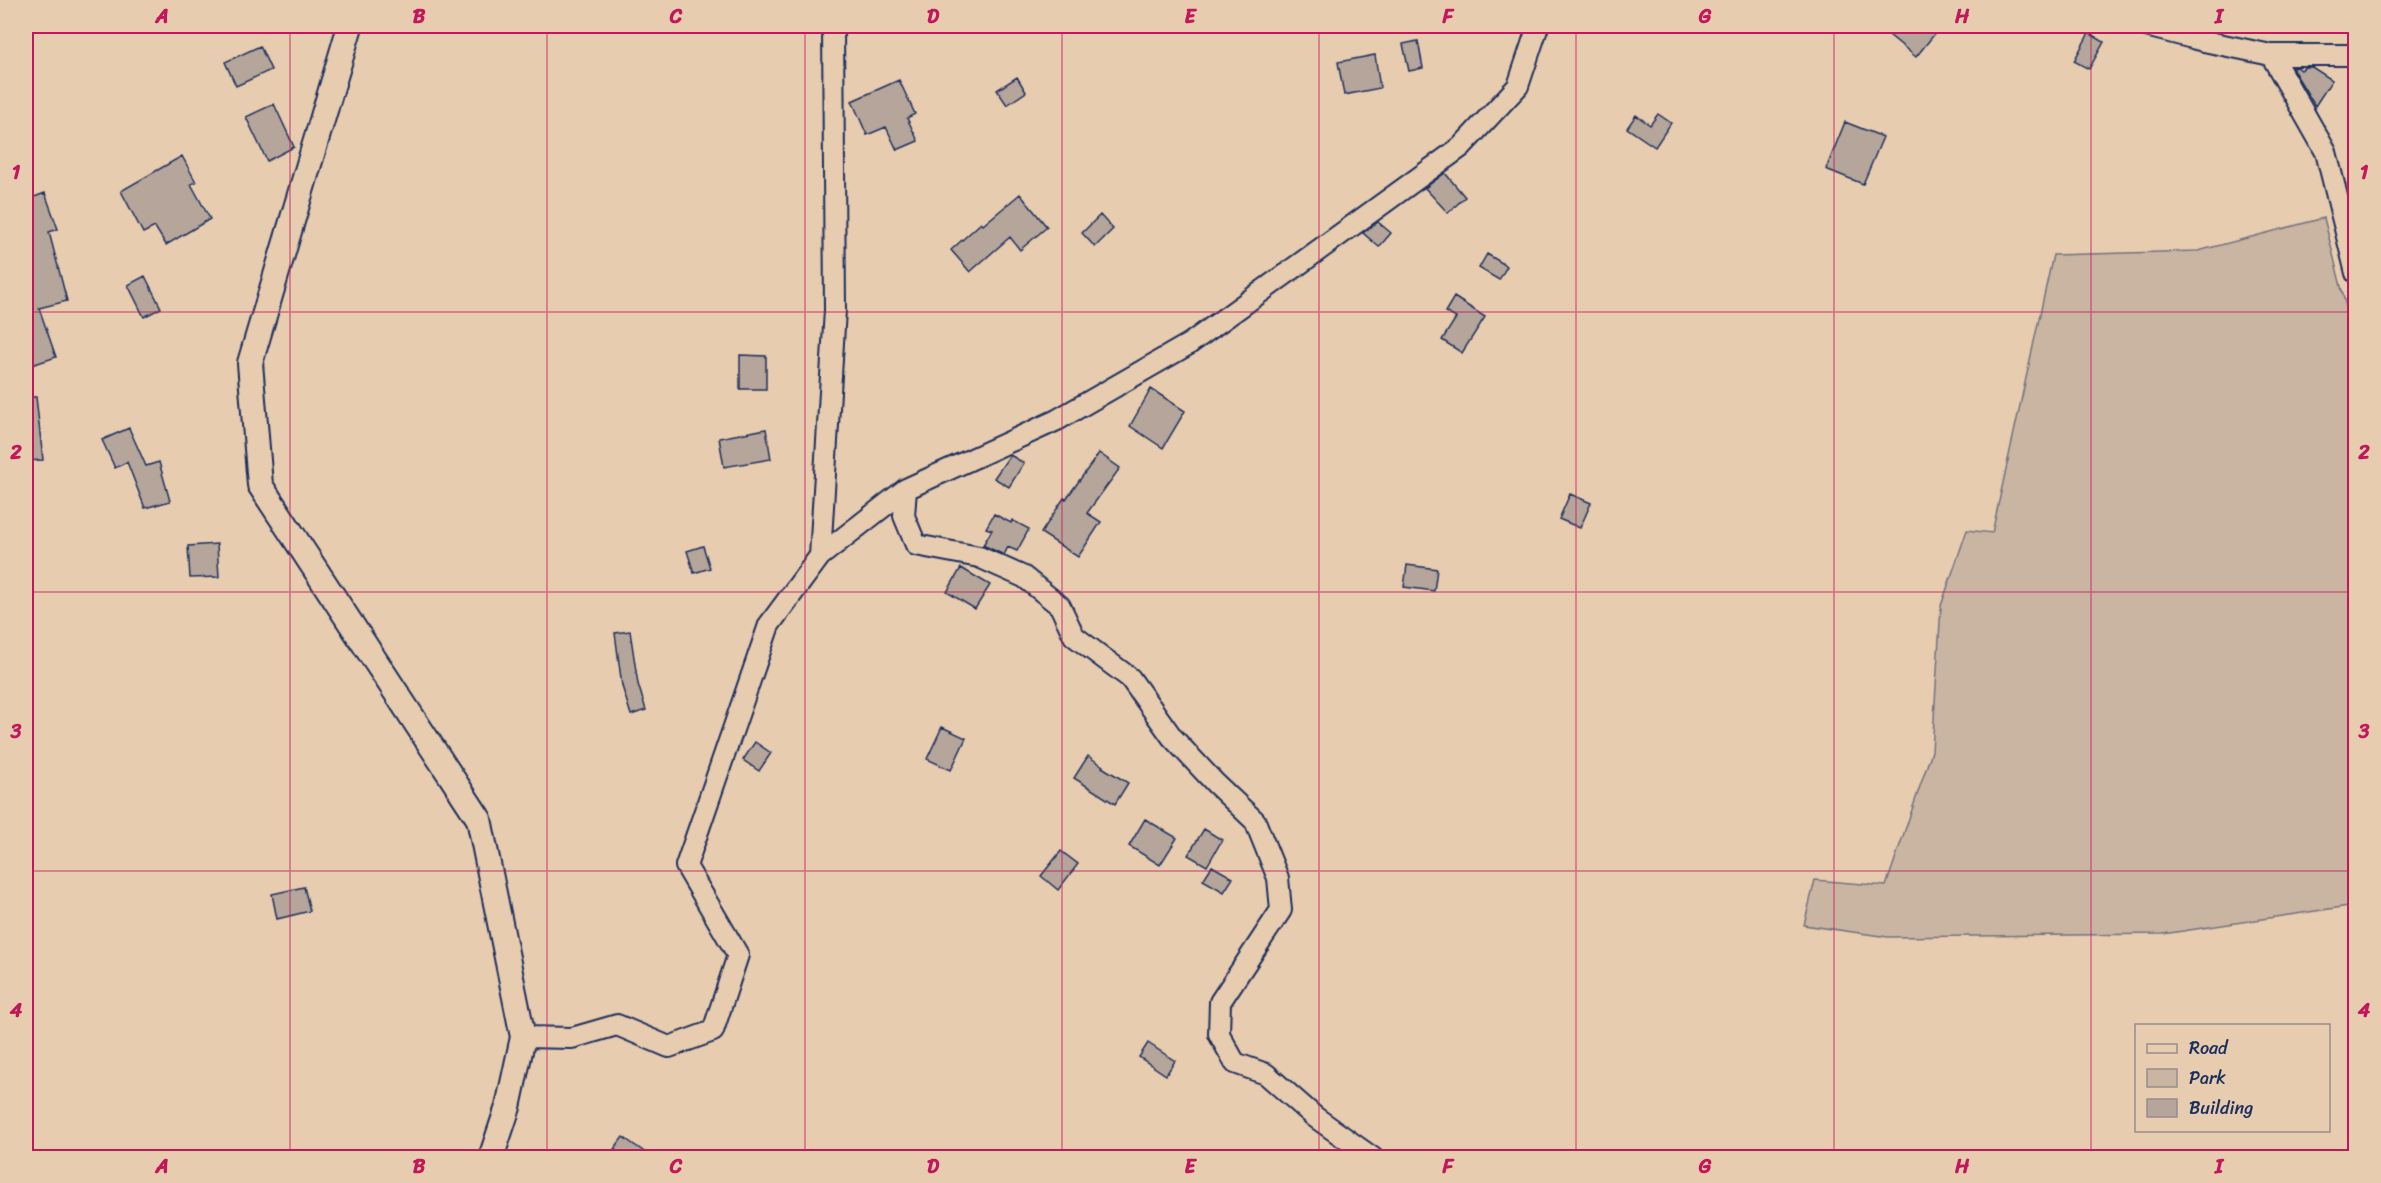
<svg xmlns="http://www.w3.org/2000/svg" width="2381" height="1183" viewBox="0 0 2381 1183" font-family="Sriracha,sans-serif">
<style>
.green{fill:#cab5a3;stroke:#727280;stroke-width:1.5}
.building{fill:#b5a59b;stroke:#1b2f5e;stroke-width:1.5}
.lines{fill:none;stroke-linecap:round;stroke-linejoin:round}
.minor-casing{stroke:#1b2f5e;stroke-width:24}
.tertiary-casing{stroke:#1b2f5e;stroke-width:28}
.minor{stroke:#e8ccaf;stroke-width:20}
.tertiary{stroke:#e8ccaf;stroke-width:24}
.grid{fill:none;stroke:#c2185b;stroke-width:1.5;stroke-opacity:0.55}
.neatline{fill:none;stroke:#c2185b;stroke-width:2}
.grid-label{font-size:20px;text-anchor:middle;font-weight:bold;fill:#c2185b}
</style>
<rect width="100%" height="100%" fill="#e8ccaf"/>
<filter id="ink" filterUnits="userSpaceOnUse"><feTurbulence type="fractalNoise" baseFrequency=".0167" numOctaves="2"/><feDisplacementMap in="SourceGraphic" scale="12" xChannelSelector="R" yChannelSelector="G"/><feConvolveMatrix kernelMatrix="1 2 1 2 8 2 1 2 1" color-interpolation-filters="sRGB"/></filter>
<g filter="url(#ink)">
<!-- green -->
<path class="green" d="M2324 218 2355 343V905L2163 934 1888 937 1804 925 1815 880 1886 886 1932 751 1941 606 1967 530 1992 533 2053 255 2198 251Z"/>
<!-- building -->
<path class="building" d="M1878 26H1941L1916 57Z
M2089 33 2104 42 2089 69 2074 61Z
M1418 41 1423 68 1409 71 1403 44Z
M260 46 271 70 236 86 225 62Z
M1375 55 1380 88 1344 95 1338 62Z
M2297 67 2301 70 2305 67H2312L2332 80 2315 106 2292 68Z
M1017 77 1026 92 1007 105 997 90Z
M899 80 915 114 907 118 918 141 897 150 886 127 867 135 852 101Z
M274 104 294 147 267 161 246 117Z
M1658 114 1671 123 1655 147 1627 128 1636 115 1650 125Z
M1845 122 1883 137 1863 184 1826 169Z
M182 156 196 182 191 184 210 219 166 245 155 227 143 233 121 191Z
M1445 173 1465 197 1448 213 1425 188Z
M45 193 58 229 49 232 67 301 39 308 56 357 26 367V260L35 257 26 228V200Z
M1020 194 1047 227 1020 250 1010 237 970 272 951 250 981 223 983 225Z
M1100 215 1113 229 1095 247 1082 233Z
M1378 222 1391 233 1379 247 1363 233Z
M1487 254 1507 266 1499 280 1479 268Z
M145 276 161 308 144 317 128 285Z
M1454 297 1485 317 1462 353 1442 340 1456 318 1445 312Z
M740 355 766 356V389H740Z
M1151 389 1185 411 1163 448 1130 426Z
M26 397H36L43 460 26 461Z
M129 428 146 466 159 462 170 501 145 508 127 462 115 468 102 440Z
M766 429 771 459 724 467 719 438Z
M1099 453 1120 468 1087 513 1101 522 1078 557 1041 533 1064 498 1066 499Z
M1010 455 1024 463 1009 487 994 478Z
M1570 494 1591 503 1580 528 1559 519Z
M994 514 1011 523 1012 520 1029 529 1017 551 1008 547 1004 555 983 545 992 530 986 528Z
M217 544 219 577 190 578 188 546Z
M703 546 710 568 694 573 687 551Z
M1407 565 1437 569 1434 591 1404 587Z
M961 568 990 585 975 609 947 592Z
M630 631 638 684 646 710 631 715 622 686 615 633Z
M942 727 966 738 951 770 927 759Z
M755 742 771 753 759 771 743 760Z
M1088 756 1103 766 1102 767 1128 783 1115 804 1074 778Z
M1145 819 1177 838 1160 865 1129 846Z
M1204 829 1222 840 1207 866 1188 855Z
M1061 851 1078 864 1058 890 1041 876Z
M1212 866 1233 878 1224 892 1203 880Z
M304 887 310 911 277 919 272 894Z
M1148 1043 1175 1061 1166 1075 1139 1057Z
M623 1137 653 1158H626L614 1149Z"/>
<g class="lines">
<defs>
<path id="minor" d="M2146 26 2204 41 2271 55H2356
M2271 55 2326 152 2356 273
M906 489 904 516 916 545 979 557 1024 577 1060 606 1074 636 1130 678 1172 737 1215 783 1255 821 1278 878 1281 910 1220 1002 1219 1034 1235 1063 1266 1074 1315 1117 1373 1158
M820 556 906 489 1057 420 1189 344 1461 147 1518 86 1538 26
M523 1037 572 1038 617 1025 669 1047 713 1031 738 955 686 866 769 625 820 556 835 310 833 26"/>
<path id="tertiary" d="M350 26 250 363 260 485 479 819 523 1037 508 1107 491 1158"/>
</defs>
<!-- minor casing -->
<use href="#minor" class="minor-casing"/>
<!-- tertiary casing -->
<use href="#tertiary" class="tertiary-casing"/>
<!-- minor -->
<use href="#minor" class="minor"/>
<!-- tertiary -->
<use href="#tertiary" class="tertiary"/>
</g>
</g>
<!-- grid -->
<path class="grid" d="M290 26V1158M547 26V1158M805 26V1158M1062 26V1158M1319 26V1158M1576 26V1158M1834 26V1158M2091 26V1158M26 312H2356M26 592H2356M26 871H2356"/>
<!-- margin -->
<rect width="2381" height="1183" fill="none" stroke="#e8ccaf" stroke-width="66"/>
<!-- legend -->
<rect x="2135" y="1024" width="195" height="108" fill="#e8ccaf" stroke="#968d8f" stroke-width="1.5"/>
<rect x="2147" y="1044" width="30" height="9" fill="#e8ccaf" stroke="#968d8f" stroke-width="1.5"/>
<text x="2189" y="1054" font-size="18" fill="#1b2f5e">Road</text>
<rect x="2147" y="1069" width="30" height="18" fill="#cab5a3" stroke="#968d8f" stroke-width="1.5"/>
<text x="2189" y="1084" font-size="18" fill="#1b2f5e">Park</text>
<rect x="2147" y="1099" width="30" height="18" fill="#b5a59b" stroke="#968d8f" stroke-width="1.5"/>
<text x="2189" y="1114" font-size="18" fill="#1b2f5e">Building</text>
<rect x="33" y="33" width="2315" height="1117" class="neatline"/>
<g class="grid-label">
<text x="162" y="23">A</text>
<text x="419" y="23">B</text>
<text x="676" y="23">C</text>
<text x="933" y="23">D</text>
<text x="1190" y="23">E</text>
<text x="1448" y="23">F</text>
<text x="1705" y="23">G</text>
<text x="1962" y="23">H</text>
<text x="2219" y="23">I</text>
<text x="16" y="179">1</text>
<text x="2364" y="179">1</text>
<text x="16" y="459">2</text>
<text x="2364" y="459">2</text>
<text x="16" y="738">3</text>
<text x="2364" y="738">3</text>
<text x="16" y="1017">4</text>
<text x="2364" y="1017">4</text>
<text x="162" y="1173">A</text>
<text x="419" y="1173">B</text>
<text x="676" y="1173">C</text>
<text x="933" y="1173">D</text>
<text x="1190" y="1173">E</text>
<text x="1448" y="1173">F</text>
<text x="1705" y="1173">G</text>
<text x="1962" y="1173">H</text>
<text x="2219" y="1173">I</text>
</g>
</svg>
